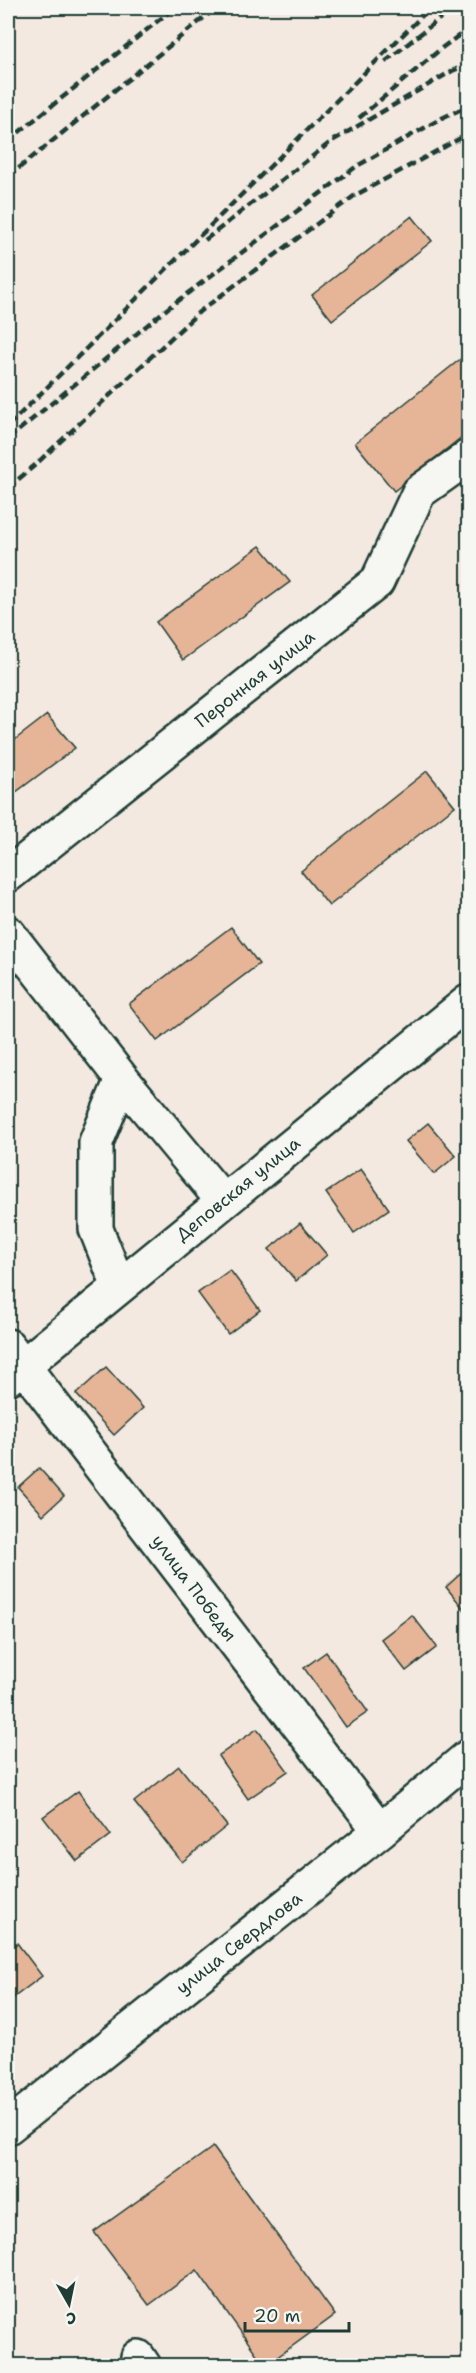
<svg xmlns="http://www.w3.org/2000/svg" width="476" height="2373" viewBox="0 0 476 2373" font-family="'Shantell Sans',sans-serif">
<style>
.building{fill:#e6b598;stroke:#1f3d34;stroke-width:1.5}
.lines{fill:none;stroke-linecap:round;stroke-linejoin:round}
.minor-casing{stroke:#1f3d34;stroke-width:38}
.minor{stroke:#f6f6f2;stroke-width:33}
.rail{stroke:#1f3d34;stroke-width:4.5;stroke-dasharray:9 4.5;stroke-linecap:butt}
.labels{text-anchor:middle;stroke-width:6;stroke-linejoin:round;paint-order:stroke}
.street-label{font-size:18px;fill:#1f3d34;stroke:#f6f6f2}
</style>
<rect width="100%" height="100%" fill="#f3e9e0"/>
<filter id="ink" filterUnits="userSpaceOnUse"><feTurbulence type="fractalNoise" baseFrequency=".0167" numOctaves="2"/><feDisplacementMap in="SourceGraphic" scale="12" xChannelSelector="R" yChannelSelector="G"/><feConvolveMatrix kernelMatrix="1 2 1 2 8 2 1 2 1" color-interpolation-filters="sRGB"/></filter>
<g filter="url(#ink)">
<!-- building -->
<path class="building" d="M412 216 432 241 332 320 312 295Z
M468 353V432L394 491 355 443Z
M260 546 290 582 183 660 156 622Z
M47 715 75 748 8 798V745Z
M427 771 455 806 329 906 301 871Z
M231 927 259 964 157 1041 129 1004Z
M428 1123 456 1156 434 1174 406 1141Z
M361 1169 389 1209 354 1233 326 1193Z
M300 1223 327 1255 296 1281 269 1249Z
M230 1270 260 1310 228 1334 198 1293Z
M106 1367 143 1408 114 1435 76 1394Z
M39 1468 64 1496 43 1515 18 1487Z
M468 1567V1614L446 1587Z
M412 1615 437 1647 406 1671 381 1639Z
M326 1652 368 1712 346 1727 304 1668Z
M257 1729 288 1771 248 1799 218 1756Z
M179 1766 227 1826 182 1862 134 1802Z
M78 1791 111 1835 77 1861 43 1817Z
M17 1943 42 1976 9 2001 8 1951Z
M213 2147 335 2315 265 2366 197 2270 149 2305 94 2232Z"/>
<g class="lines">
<defs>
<path id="minor" d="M8 875 377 582 419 492 468 457
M8 933 122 1079 223 1201
M119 1287 96 1229V1142L122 1079
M8 1346 380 1831
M8 1378 468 1002
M8 2127 380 1831 468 1757
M138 2357 144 2366"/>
</defs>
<!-- minor casing -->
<use href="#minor" class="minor-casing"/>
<!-- minor -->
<use href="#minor" class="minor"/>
<!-- rail -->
<path class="rail" d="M385 62 453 8
M359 118 443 47 468 29
M8 141 174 8
M8 177 216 8
M205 240 332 141 452 71 468 64
M8 426 430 8
M8 439 168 308 357 166 442 118 468 106
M8 488 34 466 199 312 354 196 468 134"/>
</g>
</g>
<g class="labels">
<!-- street labels -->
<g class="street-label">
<text transform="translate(255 679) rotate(-38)" y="6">Перонная улица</text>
<text transform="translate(238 1189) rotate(-39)" y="6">Деповская улица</text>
<text transform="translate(194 1588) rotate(53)" y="6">улица Победы</text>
<text transform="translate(239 1943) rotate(-38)" y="6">улица Свердлова</text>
</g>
</g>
<!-- margin -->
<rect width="476" height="2373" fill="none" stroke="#f6f6f2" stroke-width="30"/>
<rect x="15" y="15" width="446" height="2343" fill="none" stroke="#1f3d34" stroke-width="2" filter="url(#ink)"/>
<!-- north arrow -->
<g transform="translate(69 2304) rotate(171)" stroke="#f6f6f2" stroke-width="4.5" paint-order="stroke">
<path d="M0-4.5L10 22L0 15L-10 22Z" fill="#1f3d34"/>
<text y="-9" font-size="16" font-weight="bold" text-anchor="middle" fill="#1f3d34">С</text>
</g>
<!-- scale -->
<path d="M245 2322v9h104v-9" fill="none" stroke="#1f3d34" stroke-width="3"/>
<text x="254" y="2322" font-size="18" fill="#1f3d34" stroke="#f6f6f2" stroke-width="4.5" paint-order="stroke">20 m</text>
</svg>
